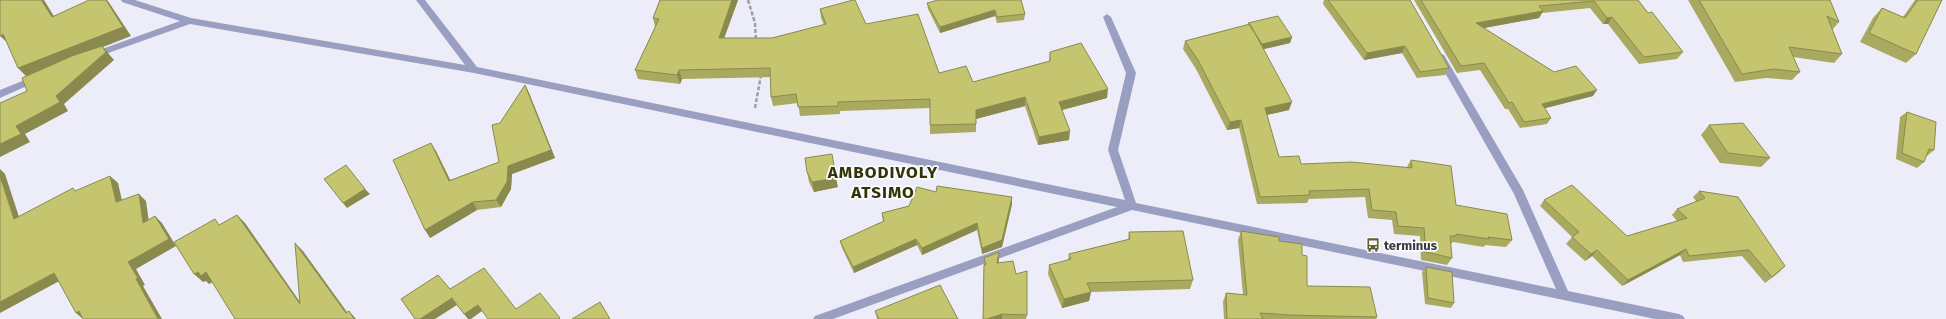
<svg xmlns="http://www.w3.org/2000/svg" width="1946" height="319" viewBox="0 0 1946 319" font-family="'Fira Sans',sans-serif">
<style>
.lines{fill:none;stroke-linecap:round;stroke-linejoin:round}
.path{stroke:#9d9ea7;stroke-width:2.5;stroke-dasharray:4 2;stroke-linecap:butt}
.minor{fill:#9a9ec0;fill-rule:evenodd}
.wall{fill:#a9a960}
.shaded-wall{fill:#8a8a4e}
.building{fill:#c5c570;stroke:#8a8a4e}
.labels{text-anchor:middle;stroke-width:3.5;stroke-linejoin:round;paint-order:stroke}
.poi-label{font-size:13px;font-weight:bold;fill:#39393e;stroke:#fbfbfe;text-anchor:start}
.district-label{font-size:17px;font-weight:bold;letter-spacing:1px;fill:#333308;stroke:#fbfbfe}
</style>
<rect width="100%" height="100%" fill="#ecedf9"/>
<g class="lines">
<!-- path -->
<path class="path" d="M748 0 755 23 756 41
M755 108 761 75"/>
<!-- minor -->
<path class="minor" d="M121 0H135L191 18 465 65 416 0H425L477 67 1125 200 1108 150 1126 73 1103 17 1107 14 1111 17 1136 73 1118 150 1136 203 1556 289 1514 194 1436 57 1441 54 1444 55 1523 190 1568 291 1679 314 1683 316 1685 319H1655L1132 210 833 319H813L815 316 1117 207 474 73 190 24 97 57H91L89 55 91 53 180 21 122 2Z
M37 75 42 78 40 80 0 98V90Z"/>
</g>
<!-- wall -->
<path class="wall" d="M660 0H738L724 38H772L824 25 821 18 820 9 866 24 939 73 973 82 1049 61 1050 52 1107 98 1062 110 1069 140 1038 145 1025 106 976 119V132L930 134V108L840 111V114L800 116 798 103 773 106 771 97V77L682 79 680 84 638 79 635 70 655 27 653 18Z
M1324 0H1410L1449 68 1445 75 1417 78 1402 53 1364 60 1323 4Z
M1414 0H1638L1648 13 1683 52 1677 59 1639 64 1608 24H1603L1590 8 1542 13 1539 18 1484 28 1593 96 1545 108 1551 118 1547 124 1520 128 1508 109H1505L1480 70 1457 73Z
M1688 0H1830L1839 22 1832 30 1842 54 1834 63 1793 57 1800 72 1792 80 1766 78 1735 82Z
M1915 0H1942L1916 54 1906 63 1860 42 1873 18 1882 8 1903 17Z
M927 3 1025 14 1024 20 997 23 995 16 940 33 928 9Z
M1248 23 1292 37 1290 43 1263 49 1289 110 1267 115 1279 157 1301 164 1407 167 1411 160 1456 205 1512 240 1506 247 1485 245 1484 247 1453 242 1451 244 1452 258 1447 265 1421 260 1420 236 1394 234 1392 220 1368 218 1365 197 1309 199 1307 203 1257 204 1239 128 1227 130 1196 69 1183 49 1185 41 1248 25Z
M525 85 529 93 555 158 512 174 511 189 501 207 477 210 430 238 436 151 450 180 499 162 500 123Z
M1907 112 1934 150 1927 156H1926L1924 162 1917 168 1896 159 1900 117Z
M1709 125 1770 158 1761 167 1720 163 1701 135Z
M807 172 838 187 814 192 809 182Z
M1699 191 1785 266 1765 283 1742 256 1683 262 1680 255 1622 286 1592 256 1585 261 1566 244 1572 237 1540 206 1544 200 1627 236 1677 221 1672 215 1677 209 1696 201 1693 197Z
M936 192 1012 204 1002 247 982 254 977 230 922 255 917 245 854 273 842 248 840 241 883 222 882 213 909 206Z
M1241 231 1279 241 1302 255 1307 286 1377 317 1376 319H1224L1223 302 1226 293 1243 295 1238 240Z
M1129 232 1193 280 1190 289 1091 292 1089 301 1062 308 1048 274 1049 265 1068 260 1069 254 1128 240Z
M999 252 998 263 1027 315 1026 319H983L984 258Z
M1426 267 1454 303 1451 308 1425 304 1422 272Z
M875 311 958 319H877Z"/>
<!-- shaded-wall -->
<path class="shaded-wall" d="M41 0H44L60 26 52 17Z
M106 0H107L110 4 131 36 103 47 114 60 64 104 68 111 25 134 30 142 0 157V144L16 126 60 102 27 77 18 68Z
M732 0H738L721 47 719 38Z
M995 10V16L940 33V27Z
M1543 11 1539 18 1473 30 1476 23Z
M1612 17 1608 24H1603L1607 18Z
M3 34 10 45 0 36Z
M1292 37 1290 43 1260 50 1262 44Z
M1405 46 1402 53 1364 60 1367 53Z
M679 70 682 79 680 84 677 75Z
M525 85 529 93 555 158 512 174 511 189 501 207 496 200 508 166Z
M1108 89 1107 98 1058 111 1059 102Z
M1597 90 1593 96 1538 110 1542 104Z
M1025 97V106L976 119V110Z
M1292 102 1289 110 1262 116 1265 108Z
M1241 120 1239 128 1227 130 1230 122Z
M1070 131 1069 140 1038 145 1039 137Z
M431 143 436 151 454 188 449 181Z
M0 169 5 174 22 226 14 219 0 176Z
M110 176 118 183 124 209 116 202Z
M836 178 838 187 814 192 812 182Z
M365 189 370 194 347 208 343 203Z
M139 194 146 201 150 229 143 223Z
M1012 197V204L1002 247 982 254V248Z
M473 202 477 210 430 238 425 230Z
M237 215 245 223 307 312 300 304Z
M155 216 162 223 176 246 136 269 145 285 143 286 162 319H158L136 279 128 262Z
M977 223V230L922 255V248Z
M916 239 917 245 854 273 853 267Z
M295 243 303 251 352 319 346 313Z
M1686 249 1680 255 1622 286 1628 280Z
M1597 250 1592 256 1585 261 1591 254Z
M999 252V260L996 271 997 263Z
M1785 266 1778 273 1765 283 1772 277Z
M198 272H206L215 281 209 284 206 281 203 282 194 274Z
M54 273 63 279 0 313V302Z
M1091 292 1089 301 1062 308 1064 299Z
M452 298 457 305 435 319H420Z
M478 305 482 311 471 319H468L464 314Z
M79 311 83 319 76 313Z
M349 311 356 319H354Z
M1002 314V319H987Z"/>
<!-- building -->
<path class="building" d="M0 0H41L52 17 89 0H106L123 27 18 68 3 34 0 36Z
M660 0H732L719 38H772L826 24 820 9 853 0H855L866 24 918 14 939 73 966 66 973 82 1050 61V52L1081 43 1108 89 1059 102 1070 131 1039 137 1025 97 976 110V124L930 125V99L838 102V106L798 107 796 94 771 97 770 68 679 70 677 75 635 70 659 19 653 18Z
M938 0H1021L1025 14 997 17 995 10 940 27 927 3Z
M1328 0H1410L1449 68 1420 72 1405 46 1367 53Z
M1421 0H1638L1648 13 1652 12 1683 52 1644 57 1612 17 1607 18 1594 1 1539 6 1543 11 1476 23 1554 72 1576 66 1597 90 1542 104 1551 118 1524 122 1512 102 1509 103 1484 63 1461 66Z
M1699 0H1830L1839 22 1827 16 1842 54 1789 47 1800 72 1773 69 1742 74Z
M1918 0H1942L1916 54 1869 33 1882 8 1905 18Z
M1278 16 1292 37 1262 44 1248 23Z
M1250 24 1292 102 1265 108 1279 157 1299 156 1301 164 1352 162 1412 168 1411 160 1451 166 1456 205 1507 214 1512 240 1488 237 1489 239 1456 234V236H1450L1452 258 1426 252 1424 228 1398 226 1396 212 1372 210 1369 189 1309 191 1310 195 1260 197 1241 120 1230 122 1198 60 1185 41Z
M102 46 106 52 56 96 60 102 16 126 21 134 0 144V103L27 91 22 78 72 56Z
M525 85 551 150 508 166 507 182 496 200 473 202 425 230 393 160 431 143 449 181 499 162 492 125 500 123Z
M1907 112 1936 122 1934 150 1929 149 1924 162 1902 153Z
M1743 123 1770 158 1728 153 1709 125Z
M832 154 836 178 812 182 807 172 805 158Z
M346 165 365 189 343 203 324 179Z
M0 176 14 219 73 188 75 191 110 176 116 202 139 194 143 223 155 216 169 239 128 262 138 278 136 279 158 319H83L79 311 76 313 54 273 0 302Z
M1572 185 1627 236 1687 218 1677 209 1705 198 1699 191 1738 197 1785 266 1772 277 1748 249V250L1689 256 1686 249 1628 280 1597 250 1591 254 1572 237 1579 232 1544 200Z
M937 186 1012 197 1002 240 982 248 977 223 922 248 916 239 853 267 840 241 884 221 882 213 909 206 917 187 936 192Z
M237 215 300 304 295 243 346 313 349 311 354 319H235L206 272 201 276 198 272 194 274 174 242 215 219 219 225Z
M1183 231 1193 280 1087 283 1091 292 1064 299 1049 265 1071 259 1069 254 1130 239 1129 232Z
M1241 231 1279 237V241L1302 244V255L1307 256V286L1370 287 1377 317 1289 315 1260 313 1263 319H1227L1226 293 1247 295Z
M999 252 997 263 1013 261 1016 274 1027 271V315L1002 314 987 319H983L984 265H986L984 258Z
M1426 267 1452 272 1454 303 1428 298Z
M484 268 516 309 540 293 560 318 559 319H488L478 305 464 314 452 298 420 319H415L401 299 438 275 450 289Z
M940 285 958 319H879L875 311Z
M600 302 610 319H572Z"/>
<!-- icons -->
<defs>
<symbol id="bus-bare" viewBox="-9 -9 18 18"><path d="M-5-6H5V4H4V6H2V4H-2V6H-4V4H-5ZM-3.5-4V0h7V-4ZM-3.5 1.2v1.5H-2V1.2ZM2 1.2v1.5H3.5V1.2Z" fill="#60602d" stroke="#fbfbfe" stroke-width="2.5" paint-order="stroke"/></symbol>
</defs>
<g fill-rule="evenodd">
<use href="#bus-bare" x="1363" y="235" width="20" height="20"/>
</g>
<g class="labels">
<!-- poi labels -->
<g class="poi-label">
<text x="1384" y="250">terminus</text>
</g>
<!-- district labels -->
<g class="district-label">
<text x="883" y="178">AMBODIVOLY<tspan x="883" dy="20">ATSIMO</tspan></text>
</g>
</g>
</svg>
